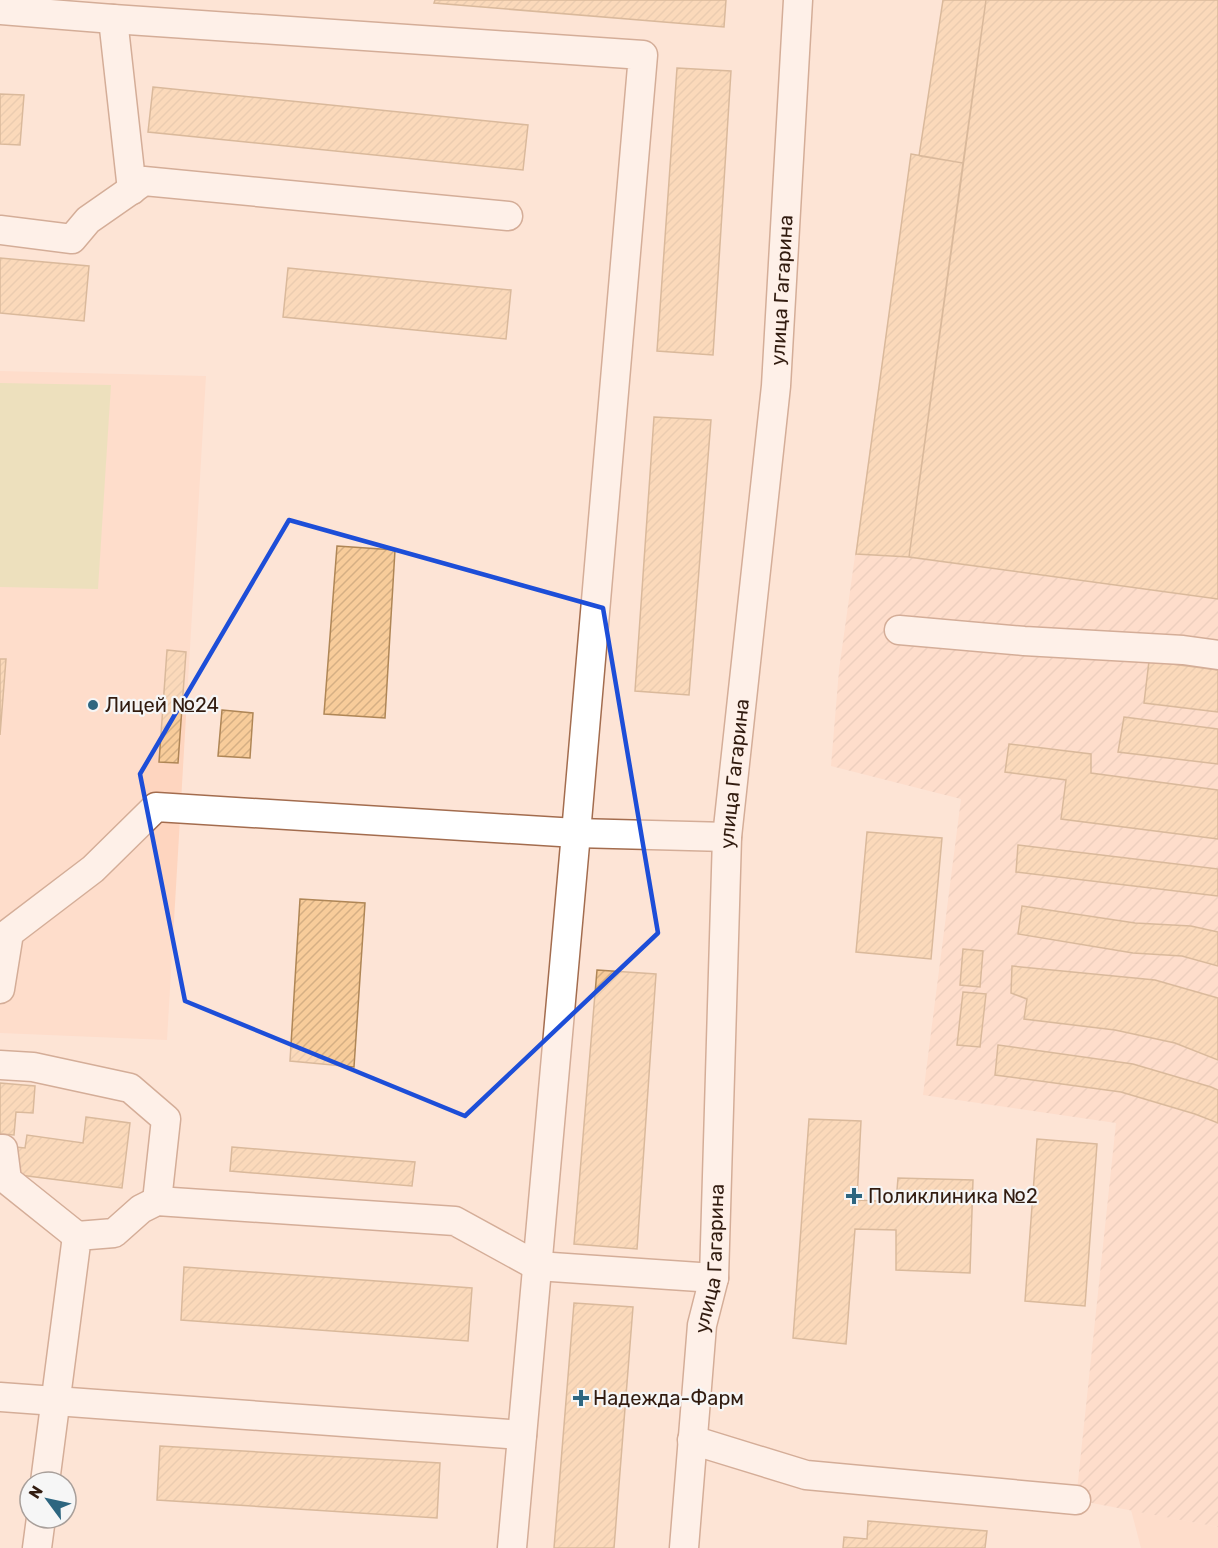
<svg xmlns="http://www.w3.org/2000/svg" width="1218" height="1548" viewBox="0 0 1218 1548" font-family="Rubik,sans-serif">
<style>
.built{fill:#fed5bf}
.industrial{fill:url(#industrial-furrows)}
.green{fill:#dadca0}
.building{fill:url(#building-hatch);stroke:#af8656;stroke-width:1.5}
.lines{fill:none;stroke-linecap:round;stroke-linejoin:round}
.minor-casing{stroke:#a36c4e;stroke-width:31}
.minor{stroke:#fff;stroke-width:28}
.marked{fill:none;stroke:#1d4ed8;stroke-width:4.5;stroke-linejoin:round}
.poi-dot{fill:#2d6680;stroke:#f6f6f6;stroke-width:2}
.labels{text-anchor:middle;stroke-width:4.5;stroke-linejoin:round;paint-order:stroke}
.street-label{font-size:20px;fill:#321c10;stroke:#f6f6f6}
.poi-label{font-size:20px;fill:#321c10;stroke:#f6f6f6;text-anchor:start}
</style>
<defs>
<pattern id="industrial-furrows" width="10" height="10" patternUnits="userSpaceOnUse" patternTransform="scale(1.5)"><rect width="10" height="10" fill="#fed5bf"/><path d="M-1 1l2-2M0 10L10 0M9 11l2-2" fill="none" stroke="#dab6a3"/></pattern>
<pattern id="building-hatch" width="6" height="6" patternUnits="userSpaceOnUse" patternTransform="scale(1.5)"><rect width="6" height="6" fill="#f8cc9a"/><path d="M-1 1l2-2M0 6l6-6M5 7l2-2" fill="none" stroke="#d5af84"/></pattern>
</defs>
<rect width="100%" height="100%" fill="#fde4d6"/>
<!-- built -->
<path class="built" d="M0 371 206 376 167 1040 0 1033Z
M1131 1510 1218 1527V1548H1141Z"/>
<!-- industrial -->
<path class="industrial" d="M943 0H1218V1527L1076 1500 1116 1123 923 1095 961 799 831 766 839 670 911 155H919Z"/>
<!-- green -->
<path class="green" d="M0 383 111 385 98 589 0 587Z"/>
<!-- building -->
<path class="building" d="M435 0H726L724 27 434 3Z
M943 0H986L963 163 919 156Z
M986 0H1218V599L909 557Z
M677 68 731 71 713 355 657 351Z
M153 87 528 125 523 170 148 132Z
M0 94 24 95 20 145 0 144Z
M911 154 963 163 909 557 856 554Z
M0 258 89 266 84 321 0 313Z
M288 268 511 290 506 339 283 317Z
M654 417 711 420 689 695 635 691Z
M337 546 395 550 385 718 324 714Z
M167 650 186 652 178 763 159 762Z
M0 659H6L0 735Z
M1149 661 1218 670V712L1144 703Z
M222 710 253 713 250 758 218 756Z
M1124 717 1218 729V764L1118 752Z
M1009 744 1091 754V773L1218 790V839L1061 819 1066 780 1005 772Z
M867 832 942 838 931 959 856 952Z
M1018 845 1218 869V896L1016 872Z
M300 899 365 903 354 1067 290 1061Z
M1022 906 1135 923 1191 926 1218 932V966L1182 956 1133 953 1018 934Z
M963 949 983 951 980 987 960 985Z
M1012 966 1155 980 1218 998V1060L1175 1043 1115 1030 1024 1019 1027 999 1011 993Z
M597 970 656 974 637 1249 574 1244Z
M963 992 986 994 980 1047 957 1045Z
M998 1045 1133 1064 1211 1087 1218 1090V1123L1195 1114 1121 1092 995 1075Z
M0 1083 35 1086 33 1113 16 1112 14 1135 0 1134Z
M86 1117 130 1123 122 1188 12 1174 16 1147 25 1148 27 1135 83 1143Z
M809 1119 861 1121 857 1200 896 1202 898 1178 973 1180 970 1273 896 1270V1230L855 1229 846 1344 793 1338Z
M1037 1139 1097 1144 1085 1306 1025 1301Z
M232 1147 415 1162 412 1186 230 1171Z
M184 1267 472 1288 468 1341 181 1320Z
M574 1303 633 1307 614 1548H554Z
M160 1446 440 1463 437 1518 157 1500Z
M868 1521 987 1531 985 1548H843L844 1537 867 1539Z"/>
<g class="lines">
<defs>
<g id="minor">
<path d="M0 10 113 19 643 55 576 833 512 1548"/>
<path d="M113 19 132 190"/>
<path d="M0 230 72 239 88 220 144 181 508 216"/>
<path d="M899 630 1024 641 1183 650 1218 655"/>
<path d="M0 989 9 933 93 869 156 807 576 833 727 837"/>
<path d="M0 1065 33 1067 130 1088 166 1119 157 1201"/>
<path d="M0 1149H3L7 1180 77 1236"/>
<path d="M0 1397 522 1435"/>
<path d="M692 1440 806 1475 1076 1500"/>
<path d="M45 1482 77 1236 114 1233 141 1209 157 1201 455 1221 537 1266 714 1278"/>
<path d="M37 1548 41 1518"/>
<path id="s1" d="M684 1548 702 1325 714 1278 727 837 776 386 798 0"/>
</g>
</defs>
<!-- minor casing -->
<use href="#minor" class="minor-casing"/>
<!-- minor -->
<use href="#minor" class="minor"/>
</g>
<!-- marked area -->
<path d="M0 0H1218V1548H0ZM289 520 603 608 658 933 465 1116 185 1001 140 774Z" fill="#fde4d6" fill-opacity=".55" fill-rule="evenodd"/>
<path class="marked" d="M289 520 603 608 658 933 465 1116 185 1001 140 774Z"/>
<!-- markers -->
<g class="poi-dot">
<circle cx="93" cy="705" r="6"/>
<path d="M851 1187h6v6h6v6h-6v6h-6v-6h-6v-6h6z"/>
<path d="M578 1389h6v6h6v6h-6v6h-6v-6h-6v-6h6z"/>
</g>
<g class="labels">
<!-- street labels -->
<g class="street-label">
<text dy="7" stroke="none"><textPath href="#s1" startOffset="1263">улица Гагарина</textPath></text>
<text dy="7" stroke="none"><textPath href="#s1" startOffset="777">улица Гагарина</textPath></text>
<text dy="7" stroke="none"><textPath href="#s1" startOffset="291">улица Гагарина</textPath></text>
</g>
<!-- poi labels -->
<g class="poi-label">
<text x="105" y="712">Лицей №24</text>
<text x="868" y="1203">Поликлиника №2</text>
<text x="593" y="1405">Надежда-Фарм</text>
</g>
</g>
<!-- north arrow -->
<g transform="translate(48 1500) rotate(303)"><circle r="28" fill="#f6f6f6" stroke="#a89f9a" stroke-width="1.5"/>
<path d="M0-4.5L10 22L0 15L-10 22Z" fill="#2d6680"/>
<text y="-9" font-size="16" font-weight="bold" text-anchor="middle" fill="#321c10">N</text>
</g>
</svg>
